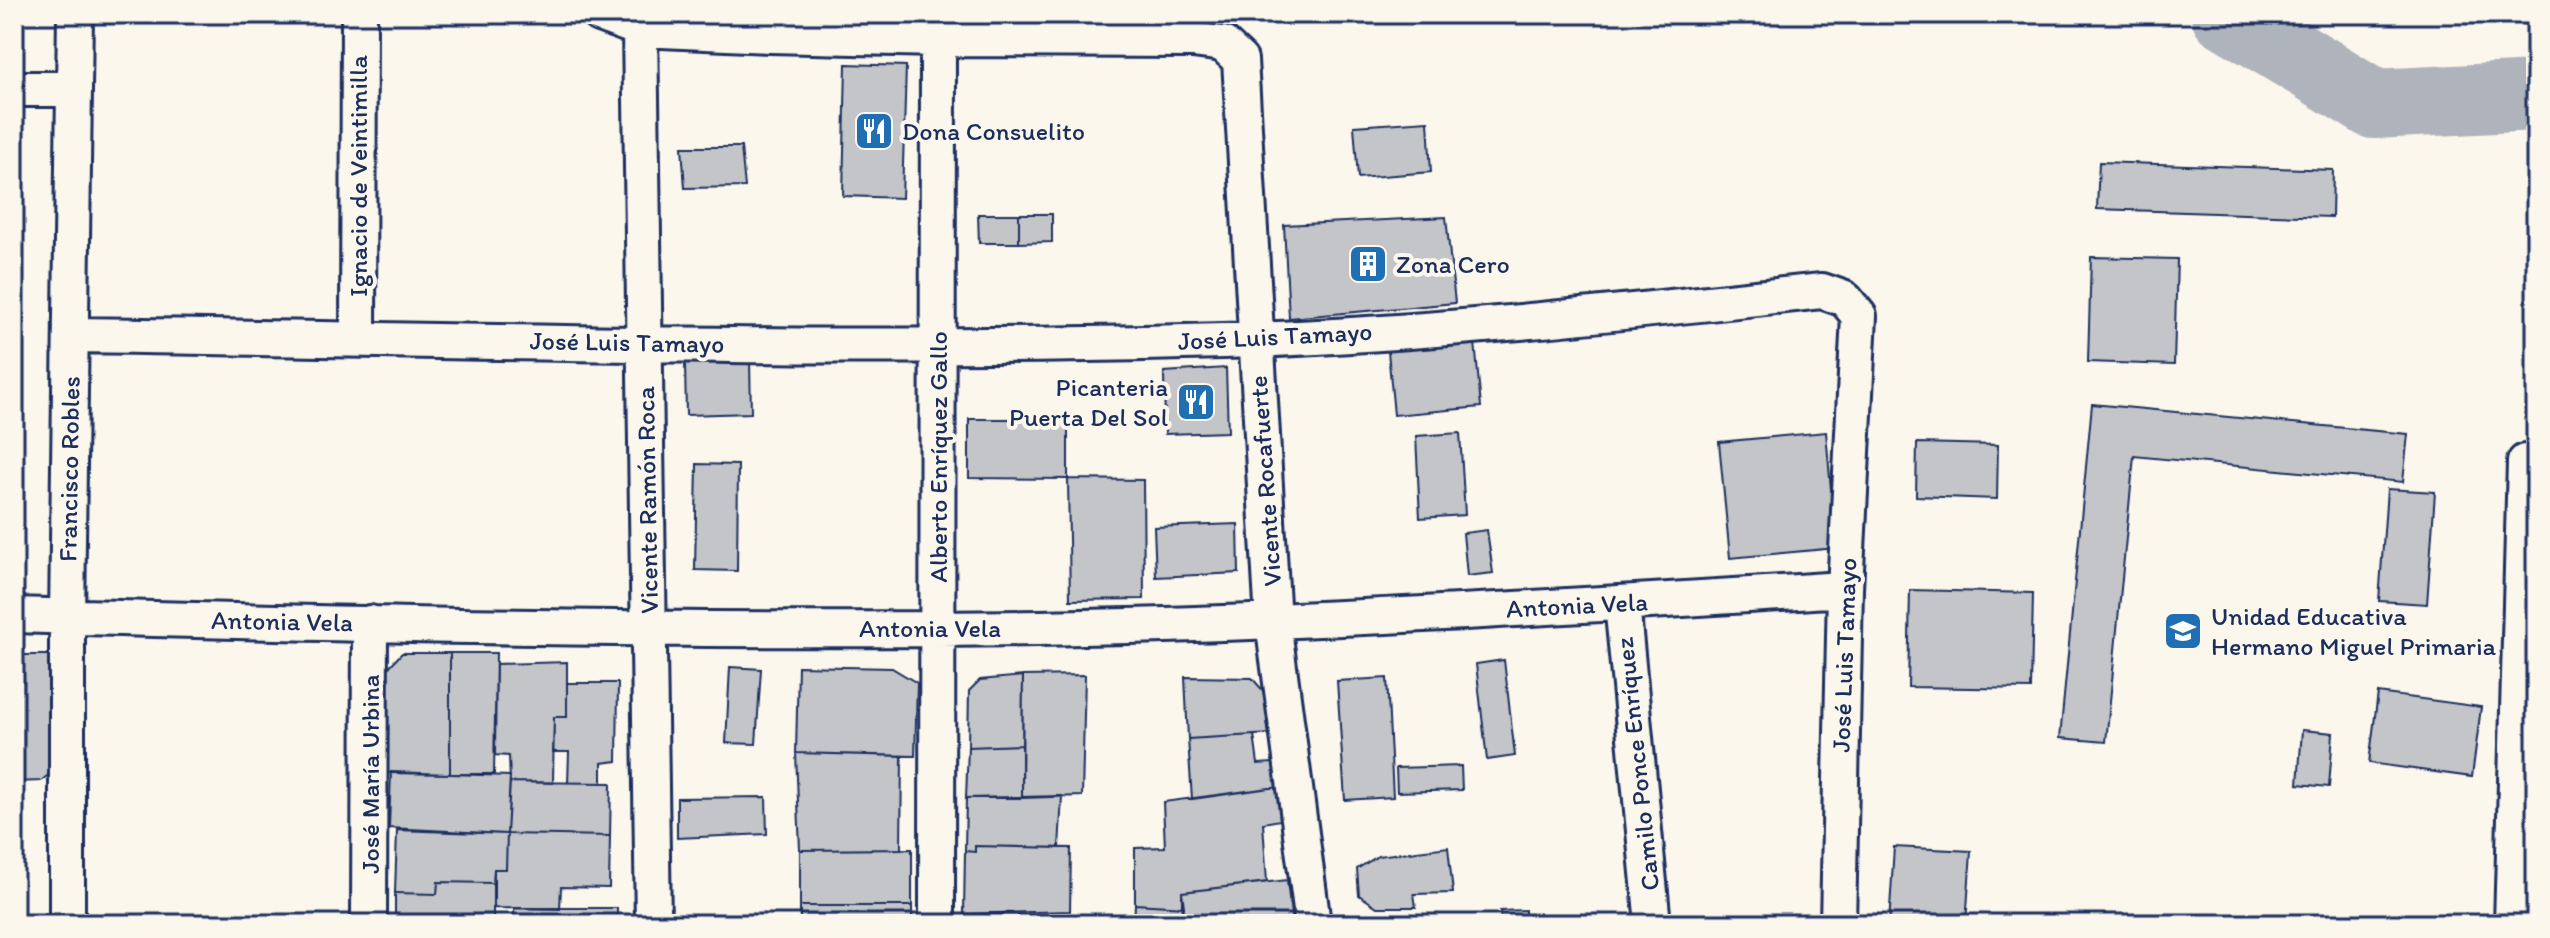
<svg xmlns="http://www.w3.org/2000/svg" width="2550" height="938" viewBox="0 0 2550 938" font-family="Itim,sans-serif">
<style>
.lines{fill:none;stroke-linecap:round;stroke-linejoin:round}
.river{stroke:#afb3bb;stroke-width:70}
.building{fill:#c3c5c9;stroke:#1b2f5e;stroke-width:2}
.street-casing{stroke:#1b2f5e;stroke-width:40}
.street{stroke:#fbf7ec;stroke-width:34}
.labels{text-anchor:middle;stroke-width:8;stroke-linejoin:round;paint-order:stroke}
.poi-label{font-size:26px;fill:#1b2f5e;stroke:#fbf7ec;text-anchor:start}
.street-label{font-size:26px;fill:#1b2f5e;stroke:#fbf7ec}
</style>
<rect width="100%" height="100%" fill="#fbf7ec"/>
<filter id="ink" filterUnits="userSpaceOnUse"><feTurbulence type="fractalNoise" baseFrequency=".0125" numOctaves="2"/><feDisplacementMap in="SourceGraphic" scale="16" xChannelSelector="R" yChannelSelector="G"/><feConvolveMatrix kernelMatrix="1 2 1 2 8 2 1 2 1" color-interpolation-filters="sRGB"/></filter>
<g filter="url(#ink)">
<g class="lines">
<!-- river -->
<path class="river" d="M2226 14 2374 104 2536 96"/>
</g>
<!-- building -->
<path class="building" d="M846 64 906 66 902 198 843 196Z
M1428 121 1431 172 1358 178 1354 126Z
M682 147H741L745 187 685 188Z
M2099 162 2333 170 2332 217 2097 209Z
M978 214H1019V243H979Z
M1019 214H1052V242L1019 243Z
M1446 217 1455 303 1289 318 1284 225Z
M2091 257 2177 259 2174 365 2088 362Z
M1475 342 1481 407 1394 415 1388 351Z
M750 361 751 413 686 415 685 363Z
M1226 368 1228 432 1165 434 1164 372Z
M2092 404 2408 434 2403 482 2134 456 2106 742 2060 738Z
M969 419H1068V479L969 478Z
M1826 432 1836 548 1730 558 1719 442Z
M1460 433 1465 515 1420 518 1416 436Z
M1917 443 1998 445 1997 499 1916 496Z
M697 464 738 465 737 571 695 570Z
M1068 479 1143 480 1144 599 1070 600Z
M2387 489 2435 492 2427 604 2379 601Z
M1238 524 1239 573 1156 577 1154 527Z
M1487 530 1493 573 1467 576 1463 533Z
M1910 590 2033 593 2031 689 1908 687Z
M402 653H450V774L386 773V670Z
M450 653H496L494 774H450Z
M14 655H63L53 771 41 781 14 782Z
M1504 660 1515 756 1487 760 1476 664Z
M567 662V717H554L553 783 510 782 509 756 495 755 496 664Z
M798 666 892 668 917 683 915 756 796 753Z
M730 667 761 669 756 744 726 743Z
M1085 675 1082 796 1022 798 1023 676Z
M1023 676 1022 745 968 747 969 691 980 680Z
M1185 677 1252 678 1266 694 1271 734 1188 739Z
M1387 678 1393 797 1345 800 1337 681Z
M567 683H618L617 761 602 763V783H568L569 752H553L554 717H567Z
M2378 693 2481 707 2472 777 2369 763Z
M2302 730 2333 733 2329 787 2298 784Z
M1254 735 1258 764 1273 763 1278 787 1192 799 1188 739Z
M1022 745V798H966L968 747Z
M796 753 902 756 901 849 800 850Z
M1461 766 1462 790 1397 792 1396 768Z
M391 772 510 776 507 834 389 828Z
M510 782 611 783 610 836 507 834Z
M1278 787 1280 820 1263 823 1267 882 1182 892 1184 907 1135 904V848L1165 847 1163 802Z
M1062 796 1059 848 975 846V852L965 851 966 798Z
M766 797 767 834 677 838V798Z
M397 830 507 834 506 869H494L493 883 438 882 437 894 395 893Z
M507 834 610 836 609 888 561 887 560 909 494 908V869H506Z
M975 846 1071 848 1070 911 964 914 965 851 975 852Z
M1448 847 1453 893 1414 894 1416 907H1377L1359 895 1357 869 1378 856Z
M1894 847 1971 851 1966 924H1889Z
M912 849V906H800V850Z
M1287 880 1292 924H1182V892Z
M438 882 493 883V924H395V893L437 894Z
M1135 904 1184 907 1182 924H1134Z
M800 906H912V924H800Z
M514 908H617V924H514Z
M1525 910V924H1501L1500 911Z
M1018 913V924H965L964 914Z"/>
<g class="lines">
<defs>
<path id="street" d="M599 14 640 29 770 35 938 39 1193 40 1223 44 1240 60 1273 622 1313 924
M640 29 653 924
M14 89H74
M71 335C464 340 858 353 1252 340 1442 333 1633 311 1822 291L1845 299 1859 316 1845 589 1838 924
M358 339 359 14
M1622 603 1653 924
M14 615C321 624 628 631 935 629 1238 628 1542 608 1845 589
M67 924V617L75 14
M369 924 370 623
M937 924 938 39
M2512 924 2525 462"/>
</defs>
<!-- street casing -->
<use href="#street" class="street-casing"/>
<!-- street -->
<use href="#street" class="street"/>
</g>
</g>
<!-- icons -->
<defs>
<symbol id="restaurant-square" viewBox="-11 -11 22 22"><rect x="-9" y="-9" width="18" height="18" rx="4" fill="#1f6fb2" stroke="#fbf7ec"/><path d="M-5-6h1v4h1v-4h1v4h1v-4h1v5L-1.5 .5V6h-2V.5L-5-1ZM5-6V6H3V1.5H1.5Q1.5-4 5-6Z" fill="#fff"/></symbol>
<symbol id="building-square" viewBox="-11 -11 22 22"><rect x="-9" y="-9" width="18" height="18" rx="4" fill="#1f6fb2" stroke="#fbf7ec"/><path d="M-4-6H4V6H1V3H-1V6H-4ZM-2.5-4.3h1.7v1.8h-1.7ZM.8-4.3h1.7v1.8H.8ZM-2.5-1h1.7V.8h-1.7ZM.8-1h1.7V.8H.8Z" fill="#fff"/></symbol>
<symbol id="school-square" viewBox="-11 -11 22 22"><rect x="-9" y="-9" width="18" height="18" rx="4" fill="#1f6fb2" stroke="#fbf7ec"/><path d="M0-5L7-2L0 1L-7-2ZM-4 1L0 2.5L4 1V4Q0 6-4 4Z" fill="#fff"/></symbol>
</defs>
<g fill-rule="evenodd">
<use href="#restaurant-square" x="852" y="109" width="44" height="44"/>
<use href="#building-square" x="1346" y="242" width="44" height="44"/>
<use href="#restaurant-square" x="1174" y="380" width="44" height="44"/>
<use href="#school-square" x="2161" y="609" width="44" height="44"/>
</g>
<g class="labels">
<!-- poi labels -->
<g class="poi-label">
<text x="902" y="140">Dona Consuelito</text>
<text x="1396" y="273">Zona Cero</text>
<text x="1168" y="396" text-anchor="end">Picanteria<tspan x="1168" dy="30">Puerta Del Sol</tspan></text>
<text x="2211" y="625">Unidad Educativa<tspan x="2211" dy="30">Hermano Miguel Primaria</tspan></text>
</g>
<!-- street labels -->
<g class="street-label">
<text transform="translate(358 176) rotate(-90)" y="9">Ignacio de Veintimilla</text>
<text transform="translate(1275 336) rotate(-3)" y="9">José Luis Tamayo</text>
<text transform="translate(627 342) rotate(1)" y="9">José Luis Tamayo</text>
<text transform="translate(938 457) rotate(-90)" y="9">Alberto Enríquez Gallo</text>
<text transform="translate(69 469) rotate(-89)" y="9">Francisco Robles</text>
<text transform="translate(1265 481) rotate(-94)" y="9">Vicente Rocafuerte</text>
<text transform="translate(647 500) rotate(-91)" y="9">Vicente Ramón Roca</text>
<text transform="translate(1577 605) rotate(-3)" y="9">Antonia Vela</text>
<text transform="translate(282 621) rotate(1)" y="9">Antonia Vela</text>
<text x="930" y="637">Antonia Vela</text>
<text transform="translate(1844 655) rotate(-88)" y="9">José Luis Tamayo</text>
<text transform="translate(1637 764) rotate(-96)" y="9">Camilo Ponce Enríquez</text>
<text transform="translate(370 774) rotate(-90)" y="9">José María Urbina</text>
</g>
</g>
<!-- margin -->
<rect width="2550" height="938" fill="none" stroke="#fbf7ec" stroke-width="48"/>
<rect x="24" y="24" width="2502" height="890" fill="none" stroke="#1b2f5e" stroke-width="3" filter="url(#ink)"/>
</svg>
